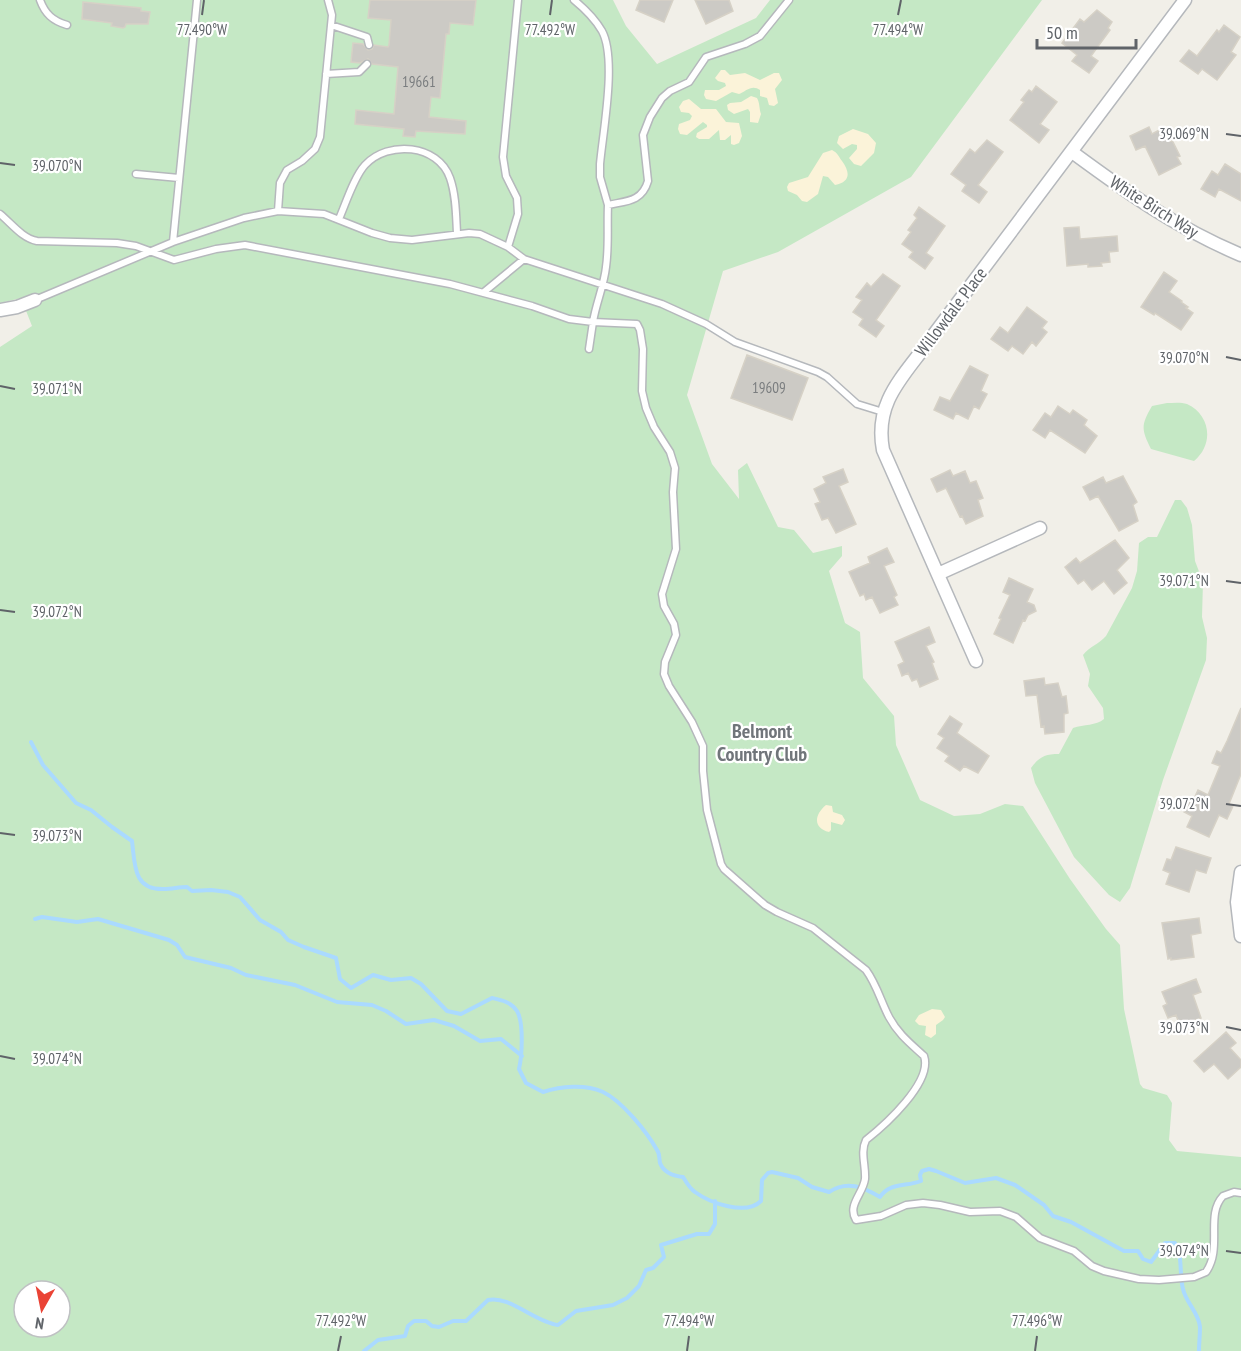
<svg xmlns="http://www.w3.org/2000/svg" width="1241" height="1351" viewBox="0 0 1241 1351" font-family="'PT Sans Narrow',sans-serif">
<style>
.green{fill:#c5e8c5;fill-rule:evenodd}
.sand{fill:#fbf3d9}
.lines{fill:none;stroke-linecap:round;stroke-linejoin:round}
.stream{stroke:#aadaff;stroke-width:4}
.building{fill:#cccac5;stroke:#d6d1c6;stroke-width:1.5}
.lane-casing{stroke:#b5b8bc;stroke-width:9}
.street-casing{stroke:#b5b8bc;stroke-width:15}
.lane{stroke:#fff;stroke-width:6}
.street{stroke:#fff;stroke-width:12}
.ticks{fill:none;stroke:#5f6368;stroke-width:2}
.labels{text-anchor:middle;stroke-width:4.5;stroke-linejoin:round;paint-order:stroke}
.number-label{font-size:15px;fill:#7a7d7f}
.street-label{font-size:18px;fill:#5f6368;stroke:#fff}
.neighbourhood-label{font-size:20px;font-weight:bold;fill:#70757a;stroke:#fff}
.ticks-label{font-size:15px;text-anchor:middle;fill:#5f6368;stroke:#fff;stroke-width:4.5;stroke-linejoin:round;paint-order:stroke}
</style>
<rect width="100%" height="100%" fill="#f1efe8"/>
<!-- green -->
<path class="green" d="M0 0H613L626 26 657 64 756 18 770 0H1042L911 177 778 252 723 271 687 395 712 464 739 499 738 470 747 463 778 527 794 530 813 553 842 546V556L829 571 845 623 860 632 863 678 894 716 896 745 920 800 954 816 980 814 1005 804 1023 806 1070 879 1106 929 1120 945 1124 1009 1140 1084 1143 1088 1167 1095 1172 1103 1169 1140 1177 1151 1241 1157V1351H0V347L32 326 21 298 0 303ZM24 1291H60V1327H24Z
M1167 403C1173 403 1181 402 1187 404 1211 415 1214 445 1194 461L1151 449C1141 429 1141 425 1152 406Z
M1175 500H1181L1187 508 1192 525 1195 561 1203 582 1202 617 1207 638 1206 660 1163 780 1130 888 1120 902 1109 895 1074 857 1035 783 1031 768C1039 757 1045 754 1059 754L1073 728C1084 724 1096 726 1104 719L1103 708 1088 686 1090 674 1083 655C1089 647 1099 644 1106 636L1132 588 1137 571 1139 543 1148 537H1157Z"/>
<!-- sand -->
<path class="sand" d="M721 70H725L730 75 745 73 760 80 774 73H779L782 80 775 89 778 103 774 106 769 105 767 98 760 96V90C752 84 746 91 739 94L732 92 716 101 706 99 704 95 705 90H719L726 86 725 83 718 81 715 78Z
M751 96 757 98C760 103 759 109 761 114L758 123 750 122V112L748 109 734 114 728 110 727 105 730 103 741 102Z
M689 99 701 109H716L726 122 739 123 742 136 739 143 734 145 731 144V135L725 140H720L719 130 709 139H699L696 137 697 133 707 127V125L703 122 687 135 680 134 678 129 679 124 690 120 692 116 689 113 681 112 679 107 683 101Z
M853 129 868 134 876 143 874 153 861 166 854 164 849 158 857 149V145L852 144 843 149 837 143 839 136Z
M832 150C838 153 838 156 842 161 850 172 851 182 835 185L828 177 823 176 818 194 807 202 802 201 797 195 788 191 787 187 789 183 808 177 823 153Z
M826 805 832 806 833 812 842 815 845 820 842 825 831 822V830L829 832C813 828 814 815 826 805Z
M932 1009 941 1010 945 1017 943 1020 936 1025V1034L931 1038 925 1035 926 1026 919 1025 915 1021 919 1015Z"/>
<g class="lines">
<!-- stream -->
<path class="stream" d="M31 742 43 765 76 803 91 810 112 827 132 841C135 865 133 890 164 889 172 889 179 887 187 887L192 891 211 890 228 892 240 897 260 920 281 932 288 940 304 947 336 958 340 979 351 988 373 975 391 980 411 978 421 984 447 1011 461 1014 492 998C501 1000 511 1002 517 1011 524 1023 522 1056 519 1069L526 1083 543 1092C561 1086 585 1084 603 1092 622 1101 647 1132 657 1150 660 1154 659 1158 660 1163 664 1173 673 1176 683 1177 686 1182 690 1189 695 1192 710 1203 746 1216 761 1201L762 1180 768 1173 772 1172 798 1178 812 1187 829 1192C847 1180 863 1187 880 1197 890 1182 906 1187 921 1181L920 1175 922 1171 929 1169 936 1171 965 1183 996 1178 1015 1185 1044 1205 1053 1216 1071 1222 1124 1251H1138L1143 1259 1151 1262 1165 1243H1175C1183 1255 1179 1274 1183 1289 1186 1303 1199 1313 1200 1327 1200 1335 1199 1343 1199 1351
M35 919 42 917 77 922 98 919 169 940 177 945 185 957 231 968 246 975 295 985 337 1002 372 1005 386 1011 406 1024 434 1020 454 1026 480 1041 501 1039 522 1056
M364 1351 378 1340 405 1336 408 1326 414 1321H426L432 1326 439 1327 453 1321H466L488 1300C509 1295 535 1322 558 1325L576 1311 613 1305 627 1298 639 1286 646 1270 653 1268 664 1257 661 1245 697 1234H709L715 1224V1201"/>
</g>
<!-- building -->
<path class="building" d="M370 0H476L473 25 450 23 449 34H446L440 98 431 97 429 117 466 121 465 134 416 131 415 137 403 136 404 129 355 124 356 110 394 114 398 67 372 64 368 59 360 63 351 62 353 43 363 44 368 50 372 49 374 45 388 47 389 45 391 20 368 18Z
M640 0H673L664 22 636 10Z
M695 0H729L733 11 706 24Z
M83 2 141 8V11L150 12 148 24H126L125 27 123 28 111 26 112 23 82 19Z
M1097 10 1112 22 1108 28 1110 30 1091 56 1098 61 1089 73 1072 61 1077 55 1062 43 1080 19 1084 22Z
M1224 25 1240 37 1231 52 1236 55 1217 80 1202 69 1198 74 1180 61 1189 50 1197 56 1217 30 1219 32Z
M1036 86 1057 102 1040 124 1049 130 1039 143 1010 120 1024 102 1021 100 1029 90 1032 92Z
M1149 127 1152 134 1163 128 1170 141 1172 140 1180 156 1177 157 1181 164 1159 175 1145 146 1136 150 1130 136Z
M987 140 1003 152 978 185 987 192 979 203 962 191 966 185 951 174 970 149 975 153Z
M1225 164 1241 174V201L1219 189 1215 197 1201 189 1212 171 1218 175Z
M919 207 945 226 926 253 933 258 925 269 909 257 913 252 902 244 911 232 908 230 917 218 914 215Z
M1079 227 1080 239 1117 236 1118 251 1109 252 1110 262 1101 263 1102 266 1088 267V264L1067 266 1064 228Z
M1164 272 1177 281 1169 292 1182 301 1181 302 1188 307 1186 308 1193 313 1181 330 1155 313 1154 315 1141 307Z
M883 274 900 286 876 320 884 326 876 337 859 325 863 319 853 312 862 300 856 297 867 283 871 287Z
M1027 307 1047 322 1042 328 1047 332 1036 346 1032 342 1023 354 1012 346 1008 351 991 339 1000 327 1008 333Z
M747 355 808 378 792 420 731 398Z
M970 366 988 375 981 391 987 394 979 409 974 406 968 419 956 413 953 419 934 410 940 397 950 401Z
M1058 406 1070 414 1073 410 1087 420 1084 425 1097 436 1085 453 1050 430 1045 438 1033 430 1045 413 1051 417Z
M843 469 848 482 839 486 856 524 836 533 828 518 822 520 815 504 820 502 814 489 826 483 823 477Z
M950 470 953 476 965 471 970 483 976 481 983 498 978 500 983 516 966 524 962 516 960 517 946 488 937 492 931 479Z
M1123 476 1137 502 1133 505 1138 521 1119 531 1098 496 1090 500 1083 487 1103 477 1106 483Z
M1115 540 1129 558 1117 570 1127 583 1114 594 1104 581 1092 590 1084 580 1078 584 1065 567 1076 558 1080 563Z
M887 548 894 562 884 566 897 595 894 597 898 605 880 613 872 597 866 600 864 594 860 596 849 572 870 563 868 557Z
M1009 578 1033 589 1027 602 1034 605 1036 611 1028 615 1025 621 1023 620 1013 643 994 634 1001 619 999 618 1010 595 1003 592Z
M929 627 935 642 926 646 934 662 932 663 938 679 920 687 917 679 912 681 908 673 902 676 898 665 904 662 895 642Z
M1044 678 1045 685 1058 683 1062 697 1066 696 1068 713 1064 714V732L1045 734 1044 726 1041 727 1037 695 1026 696 1024 681Z
M1241 708V774L1229 804 1233 806 1227 819 1219 815 1209 837 1187 827 1192 816 1184 812 1189 801 1192 803 1198 790 1208 795 1220 766 1212 763 1217 751 1221 753 1227 741Z
M950 716 962 724 957 733 989 756 978 773 964 766 960 771 945 761 949 756 937 748 944 738 938 734Z
M1176 847 1211 858 1206 873 1196 870 1189 892 1166 884 1170 873 1163 870 1167 859 1171 860Z
M1199 918 1201 933 1191 935 1194 957 1171 960V958L1168 959 1162 923Z
M1196 979 1201 992 1193 995 1201 1018 1180 1026 1176 1015 1168 1018 1163 1006 1167 1004 1162 992Z
M1226 1032 1236 1043 1230 1048 1241 1060V1067L1228 1079 1214 1064 1204 1072 1194 1061Z"/>
<g class="lines">
<defs>
<path id="lane" d="M40 0C45 14 53 21 67 25
M574 0C585 9 595 19 602 31 617 59 603 131 600 164V177L608 205
M789 0 760 36 745 44 706 57 689 82 670 91 662 98 650 117 643 135 648 181C642 202 626 201 608 205 607 226 609 246 606 267 604 286 596 303 593 322L637 324 640 330 643 349 642 391 646 408 654 427 670 452 675 468 673 492 676 549 662 594 664 606 674 624 676 635 665 662 664 674 669 686 692 722 703 746V771L707 810 721 864 724 869 765 905 777 912 813 928 866 970C877 985 881 1002 889 1017 898 1034 911 1044 924 1056 933 1082 885 1125 866 1140 860 1152 866 1166 865 1179 863 1194 847 1205 856 1220L881 1216 906 1205 923 1203 940 1205 970 1212 1000 1211 1016 1217 1040 1238 1074 1251 1092 1266 1104 1271 1139 1279 1159 1280 1194 1277 1206 1272C1223 1248 1205 1215 1223 1196L1234 1192 1241 1193
M331 25 367 37 369 45
M326 74 359 72 367 64
M136 174 179 178
M278 211 280 183 287 170 302 161 315 149 320 137 332 15 328 0
M0 214C12 224 22 238 37 241L117 243 136 246 174 260 216 249 245 245 450 284 532 306 569 319 593 322 589 349
M339 219C346 203 354 177 365 165 388 140 438 144 450 178 456 195 456 215 457 233
M173 242 197 0
M508 247 524 259 662 304 706 324 735 342 818 372 827 377 857 404 883 412
M484 292 524 259
M35 300 173 242 244 218 278 211 324 214 372 233 390 238 412 240 469 233 480 234 508 247 518 214 517 198 506 176 503 157 518 0"/>
<path id="street" d="M1072 152C1129 194 1175 227 1241 255
M0 310 17 307 35 300
M938 574 1040 528
M976 661 883 450C874 402 903 377 929 341L1185 0
M1241 872 1237 902 1241 936"/>
</defs>
<!-- lane casing -->
<use href="#lane" class="lane-casing"/>
<!-- street casing -->
<use href="#street" class="street-casing"/>
<!-- lane -->
<use href="#lane" class="lane"/>
<!-- street -->
<use href="#street" class="street"/>
</g>
<!-- ticks -->
<path class="ticks" d="M202 15 204 0M550 15 552 0M898 15 901 0M1226 134 1241 136M0 163 15 165M1226 357 1241 360M0 386 15 389M1226 581 1241 583M0 610 15 612M1226 804 1241 806M0 833 15 835M1226 1027 1241 1030M0 1056 15 1059M1226 1251 1241 1253M338 1351 341 1336M687 1351 689 1336M1035 1351 1037 1336"/>
<g class="labels">
<!-- number labels -->
<g class="number-label">
<text x="419" y="87">19661</text>
<text x="769" y="393">19609</text>
</g>
<!-- street labels -->
<g class="street-label">
<text transform="translate(1154 207) rotate(32)" y="6">White Birch Way</text>
<text transform="translate(951 312) rotate(-53)" y="6">Willowdale Place</text>
</g>
<!-- neighbourhood labels -->
<g class="neighbourhood-label">
<text x="762" y="738">Belmont<tspan x="762" dy="23">Country Club</tspan></text>
</g>
</g>
<g class="ticks-label">
<text x="202" y="35">77.490°W</text>
<text x="550" y="35">77.492°W</text>
<text x="898" y="35">77.494°W</text>
<text x="1184" y="139">39.069°N</text>
<text x="57" y="171">39.070°N</text>
<text x="1184" y="363">39.070°N</text>
<text x="57" y="394">39.071°N</text>
<text x="1184" y="586">39.071°N</text>
<text x="57" y="617">39.072°N</text>
<text x="1184" y="809">39.072°N</text>
<text x="57" y="841">39.073°N</text>
<text x="1184" y="1033">39.073°N</text>
<text x="57" y="1064">39.074°N</text>
<text x="1184" y="1256">39.074°N</text>
<text x="341" y="1326">77.492°W</text>
<text x="689" y="1326">77.494°W</text>
<text x="1037" y="1326">77.496°W</text>
</g>
<!-- north arrow -->
<g transform="translate(42 1309) rotate(189)"><circle r="28" fill="#ffffff" stroke="#bfc1c3" stroke-width="1.5"/>
<path d="M0-4.5L10 22L0 15L-10 22Z" fill="#ea4335"/>
<text y="-9" font-size="16" font-weight="bold" text-anchor="middle" fill="#5f6368">N</text>
</g>
<!-- scale -->
<path d="M1037 39v9h99v-9" fill="none" stroke="#5f6368" stroke-width="3"/>
<text x="1046" y="39" font-size="18" fill="#5f6368" stroke="#ffffff" stroke-width="4.5" paint-order="stroke">50 m</text>
</svg>
